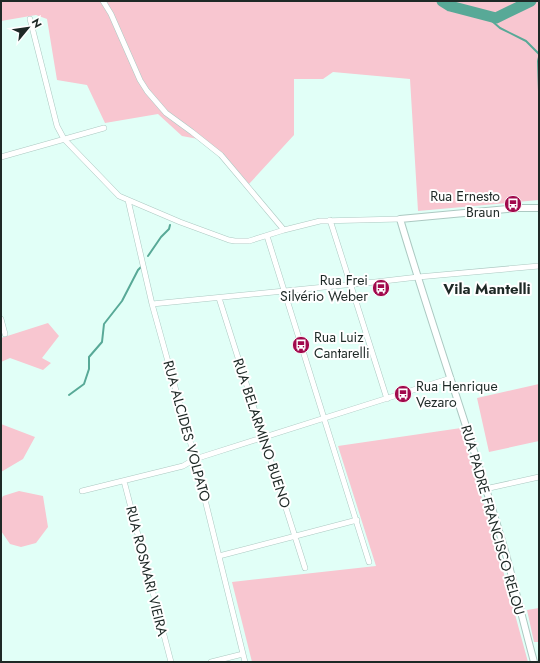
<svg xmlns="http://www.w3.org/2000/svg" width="540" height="663" viewBox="0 0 540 663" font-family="Jost,sans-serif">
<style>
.green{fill:#f8c6d0}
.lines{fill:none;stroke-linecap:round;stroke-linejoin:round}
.stream{stroke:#58a997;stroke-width:2}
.river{stroke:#58a997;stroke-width:11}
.minor-casing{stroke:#acc9c2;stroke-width:6}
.tertiary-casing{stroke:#acc9c2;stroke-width:8}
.minor{stroke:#fff;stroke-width:5}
.tertiary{stroke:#fff;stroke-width:6}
.labels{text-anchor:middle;stroke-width:4;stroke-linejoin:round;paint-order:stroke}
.poi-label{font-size:14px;fill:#1e2926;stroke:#fff;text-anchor:end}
.street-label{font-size:14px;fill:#1e2926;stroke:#fff}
.neighbourhood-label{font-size:15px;font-weight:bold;fill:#1e2926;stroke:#fff}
</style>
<rect width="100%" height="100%" fill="#e1fff7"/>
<!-- green -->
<path class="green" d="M1 1H539V200L418 211 410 79 333 72 323 79H294V135L249 184 232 165 198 139 182 136 158 114 105 123 87 85 57 80 47 19 36 15 1 21Z
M48 323 59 336 42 358 51 363 43 370 10 358 1 362V338Z
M539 384V441L489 452 477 398Z
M1 424 35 437 23 459 1 472Z
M461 428 498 552 528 662H252L232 582 376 566 338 446Z
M19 491 43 496 48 527 36 543 21 547 10 544 1 531V500L3 496Z
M539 608V642H534L527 610Z"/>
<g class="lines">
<!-- stream -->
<path class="stream" d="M485 15 500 28 526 41 539 54
M539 57 538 61 539 91
M148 256 161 237 169 229 170 225
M69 395 84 384 89 369V357L102 342 104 324 122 301 138 270 142 266"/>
<!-- river -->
<path class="river" d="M442 1 450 6 496 18 531 1"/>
<defs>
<path id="minor" d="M103 1 111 14 140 80 147 91 166 113 192 132 221 155 284 230
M30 19 57 126 64 139 119 196 180 222 229 240 235 241H249L284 230 320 221 400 219
M1 157 104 128
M128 200 152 304 195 459 245 662
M330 220 387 399
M267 236 369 562
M219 298 305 568
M152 304 375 282 418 277 539 266
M1 319 5 334
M124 481 171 662
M485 489 539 477
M82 491 183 466 195 459 451 378
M219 556 357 520
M211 662 243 654"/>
<path id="tertiary" d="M534 662C524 625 515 587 505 551 472 439 433 330 400 219L518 208H539"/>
</defs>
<!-- minor casing -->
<use href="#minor" class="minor-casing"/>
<!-- tertiary casing -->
<use href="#tertiary" class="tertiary-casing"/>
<!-- minor -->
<use href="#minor" class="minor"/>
<!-- tertiary -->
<use href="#tertiary" class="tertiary"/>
</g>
<!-- icons -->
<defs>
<symbol id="bus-disc" viewBox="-11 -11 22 22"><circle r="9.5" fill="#a1094c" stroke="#fff"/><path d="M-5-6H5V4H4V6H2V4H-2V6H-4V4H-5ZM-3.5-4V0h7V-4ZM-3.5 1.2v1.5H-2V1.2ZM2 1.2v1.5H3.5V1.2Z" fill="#fff"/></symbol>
</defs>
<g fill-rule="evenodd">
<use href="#bus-disc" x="503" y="194" width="20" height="20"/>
<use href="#bus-disc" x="371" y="278" width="20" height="20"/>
<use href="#bus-disc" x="291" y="335" width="20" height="20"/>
<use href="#bus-disc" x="393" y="384" width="20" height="20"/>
</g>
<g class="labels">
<!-- poi labels -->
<g class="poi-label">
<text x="500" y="201">Rua Ernesto<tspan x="500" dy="16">Braun</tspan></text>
<text x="368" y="285">Rua Frei<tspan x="368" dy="16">Silvério Weber</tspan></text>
<text x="314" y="342" text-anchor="start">Rua Luiz<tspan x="314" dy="16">Cantarelli</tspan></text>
<text x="416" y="391" text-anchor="start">Rua Henrique<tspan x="416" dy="16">Vezaro</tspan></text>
</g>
<!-- street labels -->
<g class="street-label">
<text transform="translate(187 431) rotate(75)" y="5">RUA ALCIDES VOLPATO</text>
<text transform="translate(262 433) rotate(72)" y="5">RUA BELARMINO BUENO</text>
<text transform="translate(493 520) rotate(74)" y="5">RUA PADRE FRANCISCO RELOU</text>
<text transform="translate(147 571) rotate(76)" y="5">RUA ROSMARI VIEIRA</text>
</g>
<!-- neighbourhood labels -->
<g class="neighbourhood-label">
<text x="487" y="294">Vila Mantelli</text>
</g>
</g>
<!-- border -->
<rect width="540" height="663" fill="none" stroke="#1e2926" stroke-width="4"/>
<!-- north arrow -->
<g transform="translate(28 28) rotate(61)" stroke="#ffffff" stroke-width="3" paint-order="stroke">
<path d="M0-3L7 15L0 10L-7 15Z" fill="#1e2926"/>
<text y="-6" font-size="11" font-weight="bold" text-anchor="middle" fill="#1e2926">N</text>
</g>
</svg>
